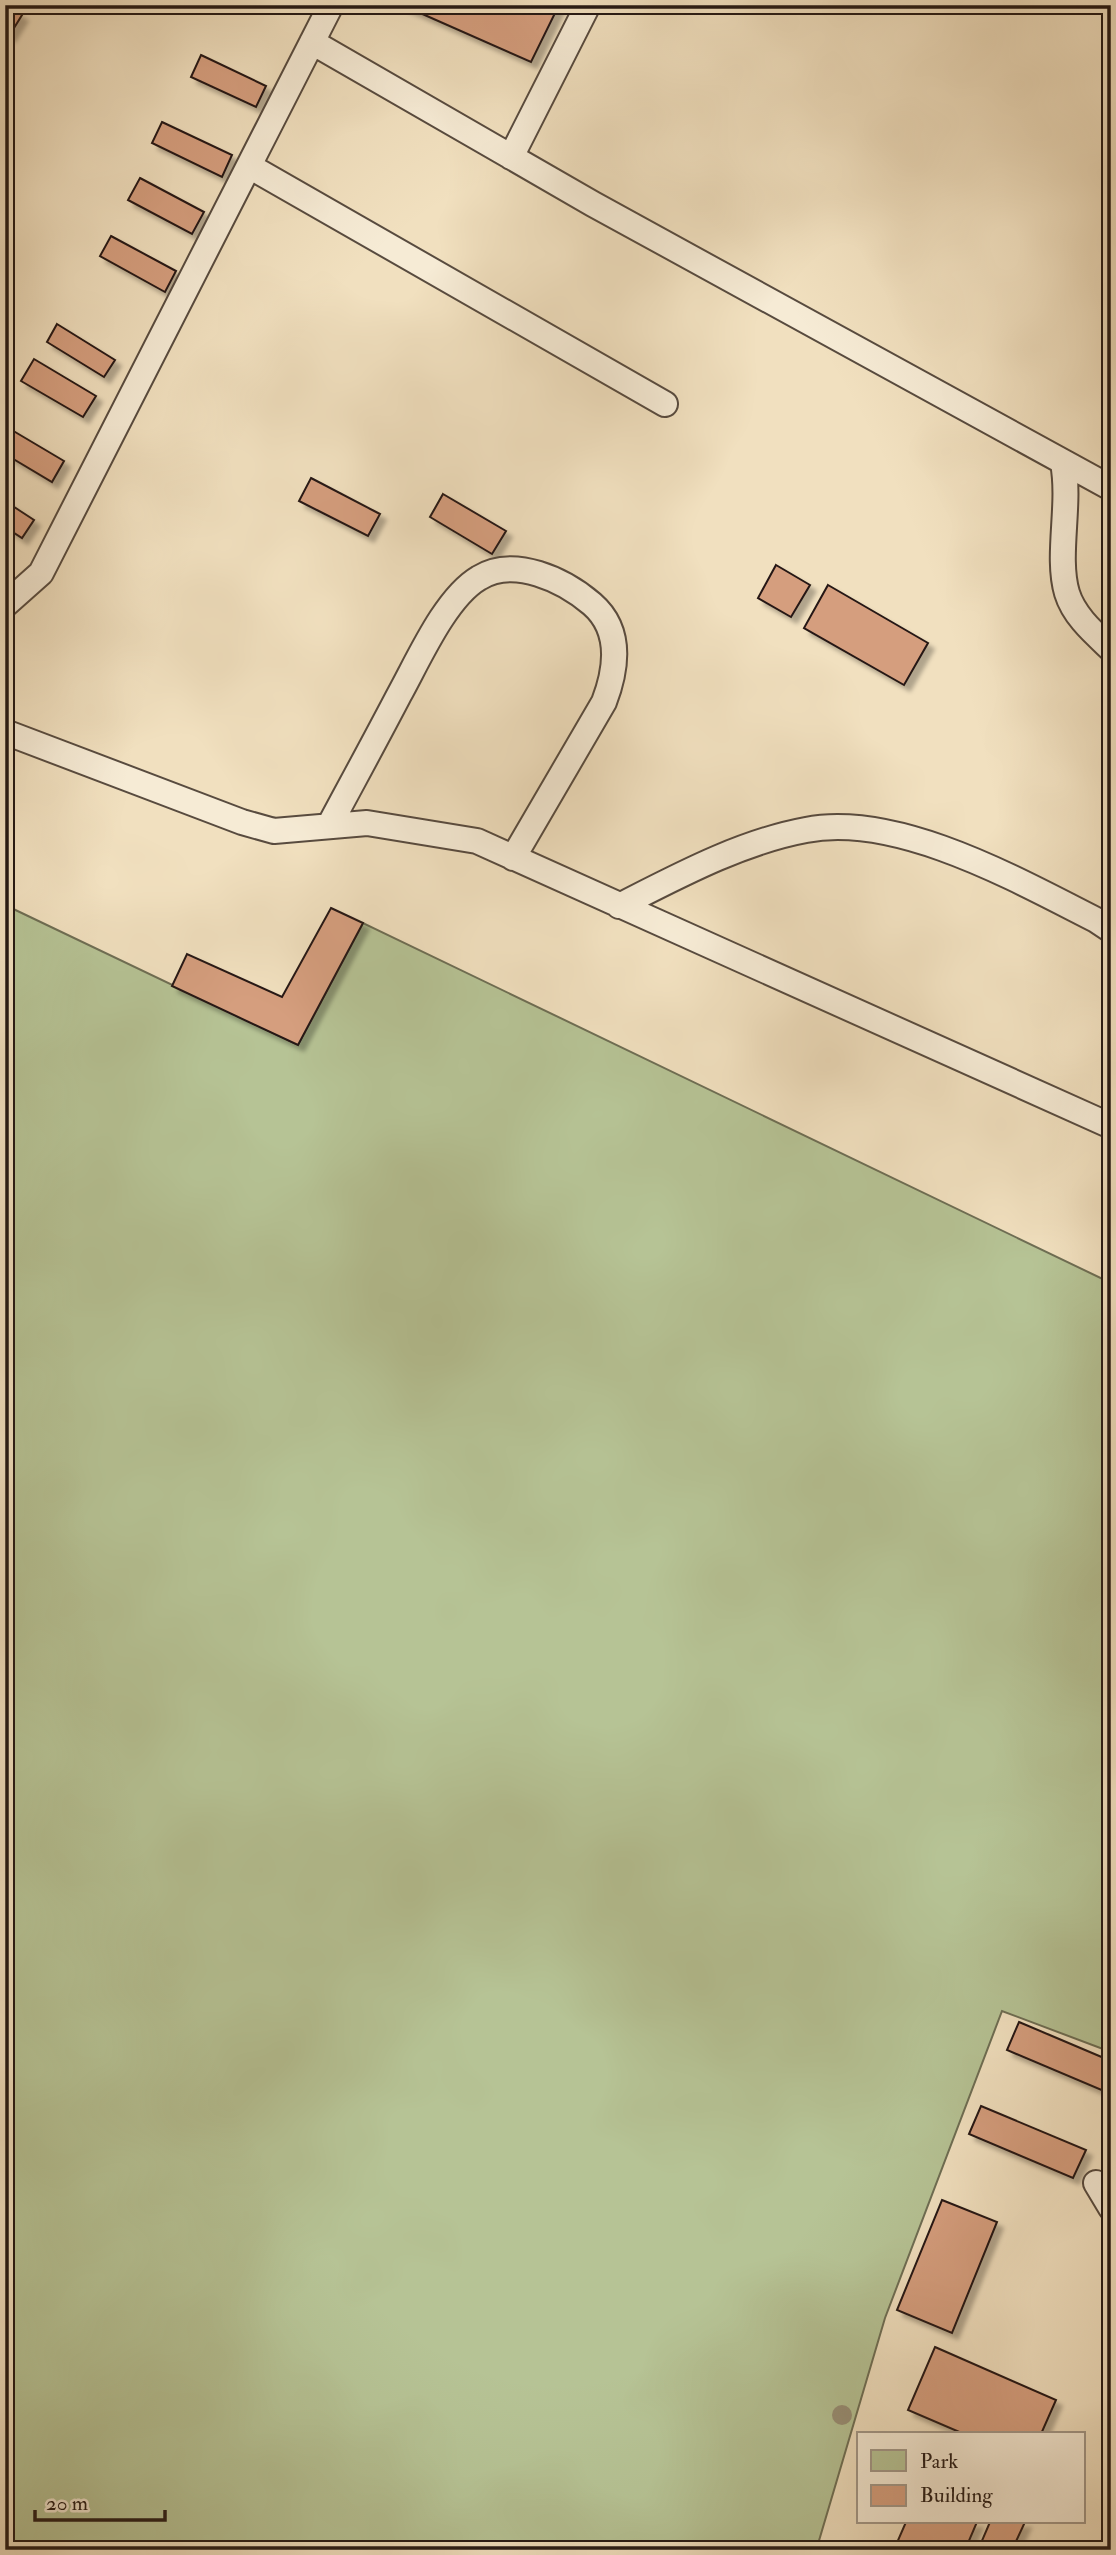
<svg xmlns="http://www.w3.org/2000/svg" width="1116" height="2555" viewBox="0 0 1116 2555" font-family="'IM FELL Double Pica',serif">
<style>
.green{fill:#b6c395;stroke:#6e6e54;stroke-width:2}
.building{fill:#d59e7e;stroke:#251914;stroke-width:2;filter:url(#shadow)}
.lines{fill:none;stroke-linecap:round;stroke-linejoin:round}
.service-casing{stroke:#584b3f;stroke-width:28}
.service{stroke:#f6ebd5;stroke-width:24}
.tree{fill:#988f76}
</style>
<defs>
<filter id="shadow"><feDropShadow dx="6" dy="6" stdDeviation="2" flood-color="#0004"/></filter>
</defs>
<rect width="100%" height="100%" fill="#f1e0bf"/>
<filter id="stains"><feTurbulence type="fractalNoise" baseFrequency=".00286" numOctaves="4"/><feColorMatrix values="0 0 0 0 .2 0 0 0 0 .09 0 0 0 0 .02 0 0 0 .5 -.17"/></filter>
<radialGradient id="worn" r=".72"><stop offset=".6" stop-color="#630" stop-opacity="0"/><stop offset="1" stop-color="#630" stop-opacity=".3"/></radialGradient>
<!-- green -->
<path class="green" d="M5 905 298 1045 363 923 1111 1283V2052L1002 2011 885 2318 818 2544 820 2550H5Z"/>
<!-- building -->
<path class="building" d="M5 5 22 15 9 36 5 33Z
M402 5H559L531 62Z
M201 55 266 86 256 107 191 77Z
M162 122 232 155 222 177 152 143Z
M140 178 204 212 192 234 128 200Z
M111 236 176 271 165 292 100 256Z
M57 324 115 360 104 377 47 342Z
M34 359 96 396 83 417 21 381Z
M5 426 64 461 52 482 5 454Z
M311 478 380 514 368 536 299 501Z
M443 494 506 531 492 554 430 517Z
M5 501 34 520 22 538 5 527Z
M776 565 810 585 791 617 758 598Z
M828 585 928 643 904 685 804 628Z
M331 908 363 923 298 1045 172 986 187 954 282 997Z
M1019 2022 1111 2061V2094L1007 2050Z
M981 2106 1086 2150 1073 2178 969 2134Z
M942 2200 997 2222 952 2333 897 2310Z
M935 2347 1056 2400 1041 2434H964L908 2410Z
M906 2522H977L965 2550H907L896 2545Z
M990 2522H1025L1012 2550H978Z"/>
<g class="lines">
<defs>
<path id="service" d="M312 42 593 204 1111 488
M511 157 588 5
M249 166 665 404
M1063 463C1071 505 1056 556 1067 593 1074 616 1094 633 1111 649
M5 605 41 573 331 5
M5 732 242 822 274 831 367 823 477 841 1111 1126
M329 826C352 783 376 739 399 695 418 661 445 598 479 578 514 556 564 580 592 604 622 630 617 668 604 702L513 858
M619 906C678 876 741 842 806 830 897 812 1017 880 1096 920L1111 930
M1096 2183 1111 2208"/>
</defs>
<!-- service casing -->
<use href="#service" class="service-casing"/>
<!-- service -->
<use href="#service" class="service"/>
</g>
<!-- trees -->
<circle class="tree" cx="842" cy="2415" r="10"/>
<!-- margin -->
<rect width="1116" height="2555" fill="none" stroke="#f1e0bf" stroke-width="28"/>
<rect x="7" y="7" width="1102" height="2541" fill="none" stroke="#251914" stroke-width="3.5"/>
<rect x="14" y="14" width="1088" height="2527" fill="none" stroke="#251914" stroke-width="2"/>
<!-- legend -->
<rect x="857" y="2432" width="228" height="91" fill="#f6ebd5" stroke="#a29788" stroke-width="2"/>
<rect x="871" y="2450" width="35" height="21" fill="#b6c395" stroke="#a29788" stroke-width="2"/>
<text x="920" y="2468" font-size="21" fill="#251914">Park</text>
<rect x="871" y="2485" width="35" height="21" fill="#d59e7e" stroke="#a29788" stroke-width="2"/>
<text x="920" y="2502" font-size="21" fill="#251914">Building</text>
<!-- scale -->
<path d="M35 2510v10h130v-10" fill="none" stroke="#251914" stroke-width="3.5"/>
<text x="46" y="2510" font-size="21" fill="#251914" stroke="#f6ebd5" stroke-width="5" paint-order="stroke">20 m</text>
<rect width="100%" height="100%" filter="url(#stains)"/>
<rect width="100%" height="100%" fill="url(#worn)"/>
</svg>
